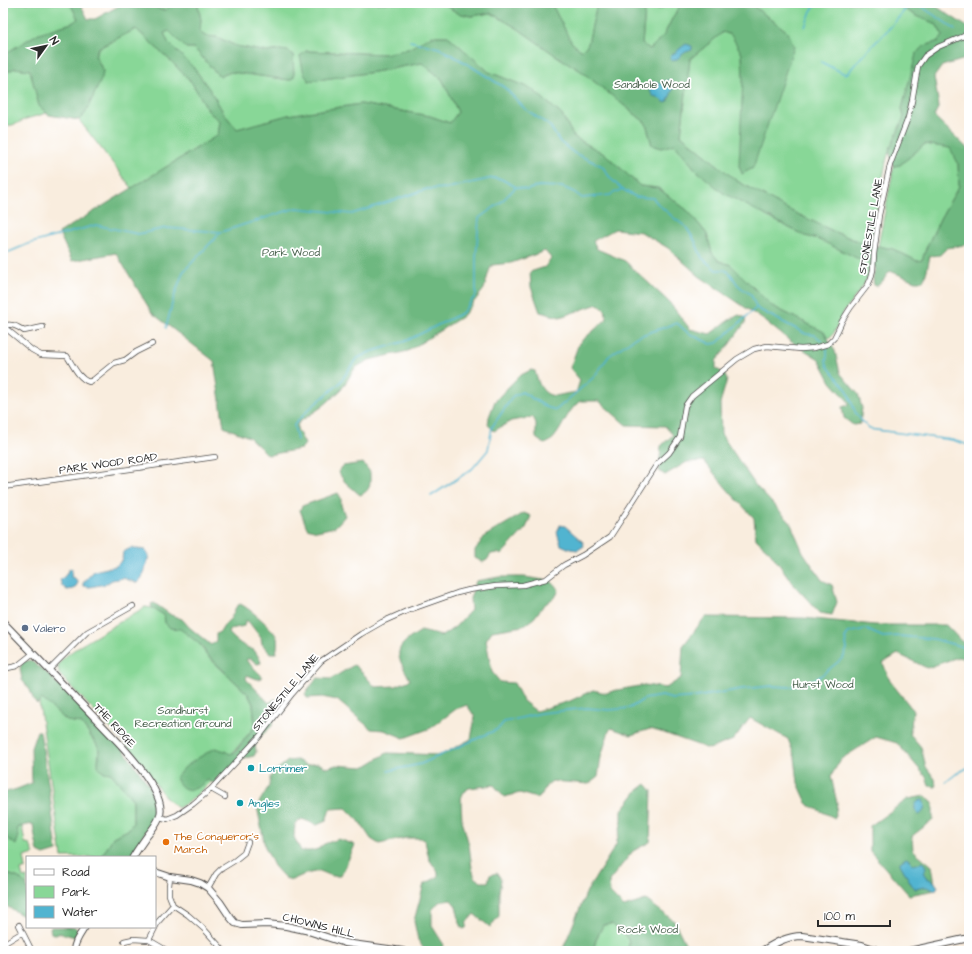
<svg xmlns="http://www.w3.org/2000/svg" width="972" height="954" viewBox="0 0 972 954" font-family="'Architects Daughter',sans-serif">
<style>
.green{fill:#88d797;stroke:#5a8161}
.forest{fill:#6eb880;stroke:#4c7256}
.water{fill:#51b4d0;stroke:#3e707e}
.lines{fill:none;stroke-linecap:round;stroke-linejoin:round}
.stream{stroke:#51b4d0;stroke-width:1.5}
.street-casing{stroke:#4a4846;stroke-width:6}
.secondary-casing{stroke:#4a4846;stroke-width:8}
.street{stroke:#fff;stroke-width:4.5}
.secondary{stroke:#fff;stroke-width:6}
.service-dot{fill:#5c6f8a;stroke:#fff;stroke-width:1.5}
.culture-dot{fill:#0f9aa8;stroke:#fff;stroke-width:1.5}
.food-dot{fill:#e8710a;stroke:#fff;stroke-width:1.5}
.labels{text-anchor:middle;stroke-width:3.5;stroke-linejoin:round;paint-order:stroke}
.park-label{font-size:11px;fill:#475f4b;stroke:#fff}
.street-label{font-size:11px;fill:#2b2b2b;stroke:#fff}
.service-label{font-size:11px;fill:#4e5e75;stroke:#fff;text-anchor:start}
.culture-label{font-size:11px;fill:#0d838f;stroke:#fff;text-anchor:start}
.food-label{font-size:11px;fill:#c56008;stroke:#fff;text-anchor:start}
</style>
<rect width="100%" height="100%" fill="#fff"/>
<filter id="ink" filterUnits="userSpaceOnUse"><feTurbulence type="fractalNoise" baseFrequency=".025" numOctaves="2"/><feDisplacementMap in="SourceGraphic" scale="8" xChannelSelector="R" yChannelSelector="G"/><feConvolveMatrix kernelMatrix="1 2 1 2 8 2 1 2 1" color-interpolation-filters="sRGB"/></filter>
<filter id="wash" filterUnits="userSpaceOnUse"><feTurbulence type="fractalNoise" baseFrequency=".012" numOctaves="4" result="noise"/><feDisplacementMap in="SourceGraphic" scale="16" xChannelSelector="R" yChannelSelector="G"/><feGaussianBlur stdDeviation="0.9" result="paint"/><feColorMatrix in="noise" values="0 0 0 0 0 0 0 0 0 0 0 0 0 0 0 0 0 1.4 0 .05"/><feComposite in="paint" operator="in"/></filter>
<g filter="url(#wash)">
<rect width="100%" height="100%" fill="#f9edde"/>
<!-- green -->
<path class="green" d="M3 3H70L78 19 72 23 39 33 3 55Z
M153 3H173L166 10H160L153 5Z
M192 3H443L457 13 471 16 491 13 517 28 555 55 581 71 646 123 652 145 662 148 675 143 696 170 766 216 805 236 818 239 870 264 868 276 863 286 843 313 834 333 828 339 824 332 772 306 731 265 719 261 712 253 707 234 688 211 658 188 640 186 606 155 574 137 562 115 532 89 489 72 448 36H432L408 49 385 54 306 51 309 81 374 72 422 63 442 79 458 112 450 123 430 116 361 104 288 115 237 129 225 115 210 90 194 68 168 42 164 33 169 31 186 48H194L216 73 221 76 231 72 290 80 294 77 293 55 288 51 279 50 268 52 236 46 217 37 205 36 199 32 201 20 198 5Z
M551 3H600L596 8 588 44 582 51 572 43Z
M672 3H682L673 17 664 35 650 49 642 45 645 10 652 7 660 9Z
M749 3H897L902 8 917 16 936 24 943 36 939 41 922 47 909 82 902 109 904 117 889 151 886 162 876 213 872 241 873 247 869 248 860 242 835 232 785 208 737 181 681 135 690 59 723 32 732 35 742 54 743 78 788 32Z
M136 29 172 62 192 83 210 113 220 121 218 135 132 188 79 120 85 114 103 71 95 55 99 48Z
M15 68 30 70 39 106 47 113 26 119 16 124 3 127V74Z
M925 144 951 148 958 163 959 186 941 217 927 246 922 260 917 261 893 249 878 246 894 166 900 165Z
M145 607 153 608 164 615 165 623C171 625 176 627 181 629 191 635 202 644 206 655L248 694 253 704 255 726 226 761 211 782 190 801 178 808 169 801 162 793 133 752 59 674C59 671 58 669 58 667 60 658 72 652 78 647Z
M41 699 43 700 52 707 67 721 81 723 99 748 98 762 104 772 111 773 133 800V823L128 830 113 837 107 848 100 857H62L39 702Z
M22 826 25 843H27L30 845 34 854 24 857 26 868 21 870 23 878 27 877V886L19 878 5 873 3 874V835L7 838 17 829Z
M612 924C617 928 631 938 629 945 628 948 626 949 624 951H593L596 940 603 925Z"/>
<!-- forest -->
<path class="forest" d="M70 3H80L88 19H95L124 3H153V5L160 10H166L173 3H192L198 5 201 20 200 32 205 36 217 37 236 46 268 52 279 50 288 51 293 55 294 77 290 80 231 72 221 76 216 73 194 48H186L169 31 164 33 168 42 194 68 210 90 225 115 237 129 288 115 361 104 430 116 450 123 458 112 442 79 422 63 374 72 309 81 304 74 300 56 306 51 385 54 408 49 432 36H448L489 72 532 89 562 115 574 137 606 155 640 186 658 188 688 211 707 234 712 253 719 261 731 265 772 306 824 332 835 351 840 373 858 394 862 408 860 424 853 425 844 418 842 407 849 405 848 401 831 382 819 359 790 341 765 321 699 276 668 248 641 232 615 229 593 241 597 249 625 261 669 302 690 329 710 334 729 320 739 315 746 318 745 323 728 346 716 361V369L724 373 727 380 720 403 721 434 756 486 790 522 803 552 822 580 832 585 837 602 832 615 820 613 794 585 770 552 756 539 754 518 727 489 704 461 687 462 665 475 659 471 661 446 673 435 665 426 626 425 599 401H580C578 403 575 405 573 408 564 418 557 442 544 444L536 438V423L533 417 511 421 494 431 488 425 489 417 495 401 519 376 531 370 535 371C538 384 544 399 560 395 566 394 570 392 576 393L580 380 570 368 579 343 607 319 605 310 598 304 560 317 540 312 531 287 530 272 545 267 551 258 545 251 511 263 492 265 489 271 484 289 463 316 408 351 369 360 355 368 341 390 323 406 298 423 297 429 305 444 301 449 268 455 249 437 224 427 214 361 152 313 116 253 72 261 59 233 218 135 220 121 210 113 192 83 172 62 136 29 98 48 95 55 103 71 102 78 85 114 79 120 49 115 39 106 30 70 15 68 3 74V55L39 33 72 23 78 19Z
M443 3H551L572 43 582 51 588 44 596 8 600 3H672L660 9 652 7 645 10 642 44 650 49 664 35 673 17 682 3H749L788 32 794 47 753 168 742 174 739 166 743 78 742 54 731 35 723 32 690 59 681 135 737 181 785 208 835 232 860 242 869 248 878 246 893 249 917 261 922 260 927 246 941 217 959 186 958 163 950 148 925 144 900 165 894 166 889 151 904 117 902 109 916 54 922 47 939 41 943 36 936 24 917 16 902 8 897 3H931L969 28V58L942 66 934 77 939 106 934 116 969 150V244L947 248 940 255 930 256C928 265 927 273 923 281H915L890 271C885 276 882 286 874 286L873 279 875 267 818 239 805 236 723 193 696 170 675 144 662 148 652 145 646 123 581 71 555 55 517 28 491 13 471 16 457 13Z
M363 463 370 472C370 483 372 490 360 495L345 482 338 472 343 466Z
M338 493 341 498V505L345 516 335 527 317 531 307 528 300 510 302 506Z
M524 513 531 516 526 528 501 555 498 553 491 554 487 560 483 562 475 558V550L485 536Z
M499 577H524L551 581 559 590 556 596 543 606 534 618 523 626 492 631 486 640 492 672 500 682 514 683 523 701 536 711 570 701 593 690 606 693 617 690 645 685 666 688 681 678 683 646 705 617 803 618 876 625H946L961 641 969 646V663L962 658 958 657 927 668 898 654 883 663 890 681 913 710 910 734 921 747 926 767 935 779 936 787 929 786 926 777 897 743 876 737 841 759 831 776 837 803 835 818 808 805 798 783 795 757 788 739 750 718 733 740 709 749 664 733 650 729 631 735 611 728 609 731 601 757 598 777 589 784 552 781 546 786 542 794 536 798 520 793 504 797 494 785 469 788 462 793 461 802 462 820 469 845 472 868 475 878 481 882H488L490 875 497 873 501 879 499 893V916L490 927 474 914 467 922 466 928 463 929 460 923 456 906 451 900 439 902 432 910V926L444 945 441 951H425L418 940 414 921 424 884 438 877V872L429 859 425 841 420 838H406L379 844 371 839 359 821 346 808 330 809 326 821 317 825 302 819 295 824 294 837 301 851H311L318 849 324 844 339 839 355 845 341 876H332L320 871 305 874 292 880 285 878 274 866 265 847 257 806 269 786 270 777 275 771 288 761 297 760 306 765 318 763 327 768 336 765 364 767 387 753 441 755 471 739 475 717 467 705 456 709 431 728 404 738 384 730 371 729 337 700 322 697 307 698 305 694 317 678 331 679 354 665 361 671 375 687 396 686 410 680C408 675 399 661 399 656 397 644 412 637 421 631L442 636 455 627 471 610 470 598 476 581Z
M154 603 171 615 182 619 189 627 211 645 216 641V634L221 631 225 624 231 618 236 607 240 604C248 607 276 631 277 638 278 642 277 649 276 653H270L262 644 261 638 248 621H245L244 626 231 629 229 633C236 641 244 647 254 650L260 659 261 663 257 664 251 659H247L246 660 262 676 260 679H257L247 675 246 679 269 703 275 699 278 701 272 726 262 735 255 744 256 752 254 756 245 758 240 761 217 783H213L208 780C204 783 199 787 194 789 185 792 178 785 176 777L185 767 198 758 215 748 225 751 230 754 235 752 255 726 253 704 248 694 206 654 203 647 187 634 180 629 170 628 165 623 164 615 152 608 151 604Z
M30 660 46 672 123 749 149 785 155 799 154 818 130 857H100L107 848 113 837 128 830 133 823V800L111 773C89 772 103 758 98 747 94 739 86 730 81 723L67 721 43 700 41 699 37 704 34 701 30 690 22 680 20 668 23 662Z
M37 731H40L49 788 57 851 44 855 38 852 35 837 33 824 22 826 17 828 19 836 16 845 3 835V793L17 789 32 783 31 748Z
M646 784 652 791 650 842 633 851 609 881 610 893 624 907 646 900 674 921 689 951H624C626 949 628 948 629 945 631 938 617 928 612 924L603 925 596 940 593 951H562L587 891 616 845 622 821V810L638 790Z
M925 796 933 803V820L912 836 913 850 932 866 936 890 909 895 870 851V826L908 799Z
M5 873 19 878 27 886V918L3 904V874Z
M51 927H75L78 930 79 933 75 937 60 933 56 935 51 933 50 928Z"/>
<!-- water -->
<path class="water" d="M686 44 692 46V50C689 51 685 52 683 54 679 57 677 60 672 61L670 58 671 55C677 52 681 47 686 44Z
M670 80 673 83 674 87 668 101 666 103 657 97 653 96 650 91V84L654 82 661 84 665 81Z
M560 525 565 526 583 542 584 546 578 550 570 549 561 545 557 532Z
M131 548 145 550 149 556C145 566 146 576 137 583L123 578 112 580 106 584 90 587 83 586V583L94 571 116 566 122 560 123 552Z
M70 568 72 569 71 577 75 578 78 583 74 589 67 590 62 586 60 580 65 576Z
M923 800C926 806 925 812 919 815 912 809 914 801 923 800Z
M906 858C910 859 911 863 914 865L923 862 926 867 924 874 927 878 934 881 938 887 935 890C932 890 929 887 926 887 922 887 918 889 914 889L900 864V862Z"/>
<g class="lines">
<!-- stream -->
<path class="stream" d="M916 3 946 23 955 30
M805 27 811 11 817 3
M410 41 439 48 466 63 505 88 525 109 550 126 560 142 574 153 602 166 611 179 622 189 636 197 653 198 658 204 674 218 686 227 695 241 702 258 716 270C731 268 730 275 738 285 742 289 747 291 751 295 754 299 754 306 758 309L806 334 815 335 822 341
M821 62 845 74 849 72C858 59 870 48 881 37 892 26 901 15 910 3
M9 252 28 244 96 225 138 234 166 228 221 232 296 208 352 214 427 189 448 188 493 178 501 179 516 187 527 190 538 186 562 187 574 192 582 198 610 195 622 189
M166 328 173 300 183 272 221 232
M827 348V356L826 361 828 367 847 390 856 414 869 429 952 440 969 445
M297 440 294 425 309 409 339 384 356 359 370 352 406 341 462 313 476 295V258L479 218 500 203 516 187
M431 496 472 469 488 450 492 427 513 396 522 392 546 407 556 410 594 377 609 356 636 337 677 323 688 333 711 344 717 343 756 308
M388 771 421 764 498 729 504 722 541 713 587 708 609 710 630 708 644 699 662 696 672 699 696 697 742 689 772 686 790 687 818 678 843 658 847 649 845 638 848 633 865 629 883 637 899 636 934 639 963 647 969 652
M946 782 956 774 969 767"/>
</g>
</g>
<g filter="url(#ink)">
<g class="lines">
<defs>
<path id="street" d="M3 326 32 350 41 355 67 356C73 365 78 378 89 382L93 380 114 363 125 360 136 352 152 344
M3 326C11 323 17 326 24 331L43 327
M3 487 215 457
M3 669 17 666 32 654
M49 670 87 632 133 606
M211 789 225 797
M160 817 167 819 177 815 193 804 211 789 259 737 292 694 321 661 361 634 382 622 409 610 457 593 469 590 496 586 523 585 546 579 564 565 583 555 610 537 657 464 669 453 680 437 685 406 692 396 737 359 754 349 767 346 801 349 814 348 828 344 834 338 838 330 842 321 851 307 868 285 871 278 873 270 874 254 879 215 890 165 908 118 912 101 918 66 925 56 938 47 964 36 969 30
M170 877 169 886V895L173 905 188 915 204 929 224 951
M208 888 216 874 221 869 234 861 244 853 248 842
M19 925 32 951
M149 940 158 922 173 905
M124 941 133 939 149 940 166 950
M3 944 23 932"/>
<path id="secondary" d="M3 622 118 742C131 756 169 798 159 818 156 825 151 831 147 836 142 843 137 850 133 857
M155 872 170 877 191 880 200 883 208 888 220 902 230 917 235 923 242 925 267 924 286 926 305 930 345 943 403 951
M74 951C74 942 80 935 85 927
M762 951C775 943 787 936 802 936L862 945 880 951
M909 951 969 938"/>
</defs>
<!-- street casing -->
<use href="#street" class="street-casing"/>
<!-- secondary casing -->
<use href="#secondary" class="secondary-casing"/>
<!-- street -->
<use href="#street" class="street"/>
<!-- secondary -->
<use href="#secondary" class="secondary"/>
</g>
</g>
<!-- markers -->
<circle class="service-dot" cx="25" cy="628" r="4"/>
<g class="culture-dot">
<circle cx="251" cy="768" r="4"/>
<circle cx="240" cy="803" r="4"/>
</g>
<circle class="food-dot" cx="166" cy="842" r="4"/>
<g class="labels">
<!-- park labels -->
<g class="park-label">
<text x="652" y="88">Sandhole Wood</text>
<text x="291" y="256">Park Wood</text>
<text x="823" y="688">Hurst Wood</text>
<text x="183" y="714">Sandhurst<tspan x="183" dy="13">Recreation Ground</tspan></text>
<text x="648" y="933">Rock Wood</text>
</g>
<!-- street labels -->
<g class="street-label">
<text transform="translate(870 226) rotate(-80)" y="4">STONESTILE LANE</text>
<text transform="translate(108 463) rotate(-8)" y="4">PARK WOOD ROAD</text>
<text transform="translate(285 692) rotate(-50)" y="4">STONESTILE LANE</text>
<text transform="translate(115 725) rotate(47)" y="4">THE RIDGE</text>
<text transform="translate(319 925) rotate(14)" y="4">CHOWNS HILL</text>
</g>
<!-- service labels -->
<g class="service-label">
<text x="33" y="632">Valero</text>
</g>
<!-- culture labels -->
<g class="culture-label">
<text x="259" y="772">Lorrimer</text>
<text x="248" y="807">Angles</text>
</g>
<!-- food labels -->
<g class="food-label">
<text x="174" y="840">The Conqueror's<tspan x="174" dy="13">March</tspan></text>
</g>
</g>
<!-- margin -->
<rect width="972" height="954" fill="none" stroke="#fff" stroke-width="16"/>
<!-- legend -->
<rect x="26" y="856" width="130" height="72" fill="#ffffff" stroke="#aaaaaa"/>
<rect x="34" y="869" width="20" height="6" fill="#ffffff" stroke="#aaaaaa"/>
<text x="62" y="876" font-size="12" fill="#2b2b2b">Road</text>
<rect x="34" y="886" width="20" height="12" fill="#88d797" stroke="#aaaaaa"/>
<text x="62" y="896" font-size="12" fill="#2b2b2b">Park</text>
<rect x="34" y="906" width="20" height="12" fill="#51b4d0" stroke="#aaaaaa"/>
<text x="62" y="916" font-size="12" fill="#2b2b2b">Water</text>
<!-- north arrow -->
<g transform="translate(46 46) rotate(57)" stroke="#ffffff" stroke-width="3" paint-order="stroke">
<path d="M0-3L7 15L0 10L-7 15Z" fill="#2b2b2b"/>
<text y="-6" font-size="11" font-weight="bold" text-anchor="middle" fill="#2b2b2b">N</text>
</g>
<!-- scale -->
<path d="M818 920v6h72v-6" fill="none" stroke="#2b2b2b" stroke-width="2"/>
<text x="824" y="920" font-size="12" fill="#2b2b2b" stroke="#ffffff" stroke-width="3" paint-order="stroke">100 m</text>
</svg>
